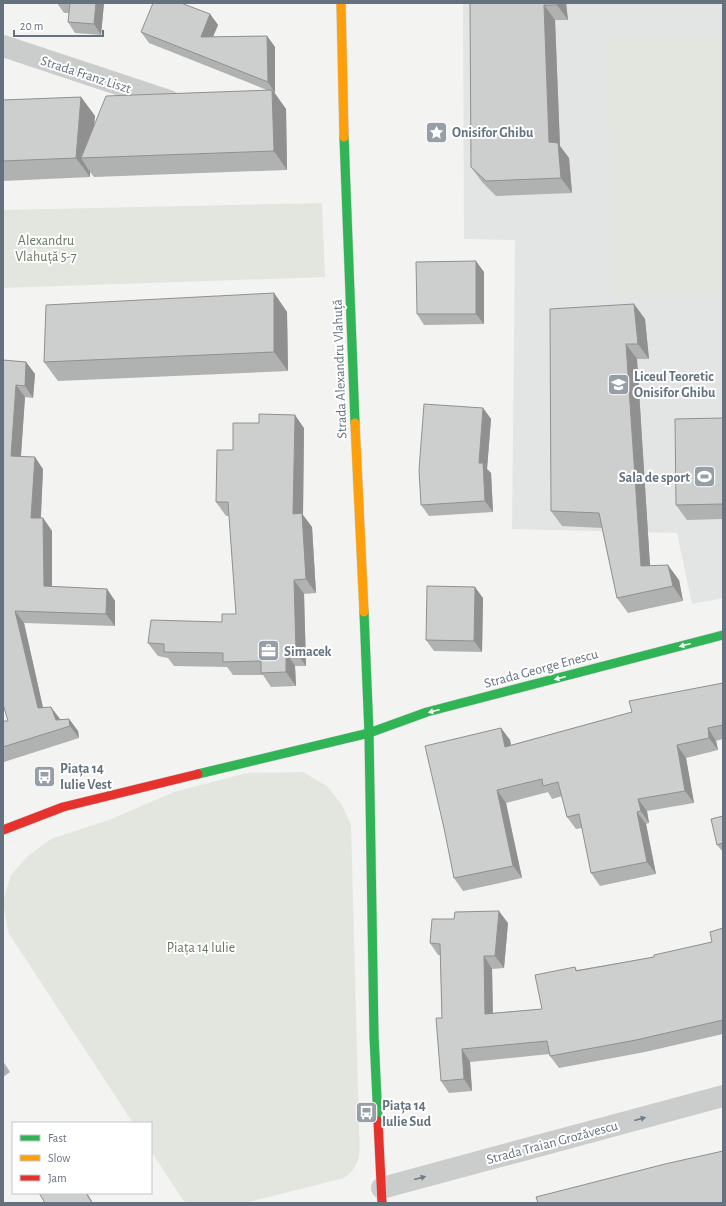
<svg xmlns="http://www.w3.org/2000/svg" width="726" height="1206" viewBox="0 0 726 1206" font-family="'Alegreya Sans',sans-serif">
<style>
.built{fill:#e3e5e4}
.green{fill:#e2e6df}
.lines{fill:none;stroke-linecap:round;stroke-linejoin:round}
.fast-casing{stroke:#d0d1d0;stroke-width:10}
.slow-casing{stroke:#d0d1d0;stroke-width:10}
.jam-casing{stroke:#d0d1d0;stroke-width:10}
.street{stroke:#cbcccc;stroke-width:22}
.fast{stroke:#30b455;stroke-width:9}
.slow{stroke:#ff9f0a;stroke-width:9}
.jam{stroke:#e5322d;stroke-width:9}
.wall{fill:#b0b1b1}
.shaded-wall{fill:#909090}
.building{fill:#cdcece;stroke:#909090}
.oneway{fill:#fff}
.oneway2{fill:#6e7b88}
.labels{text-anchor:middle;stroke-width:4;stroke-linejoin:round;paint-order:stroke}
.street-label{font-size:14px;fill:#647280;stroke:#fff}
.poi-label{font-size:14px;font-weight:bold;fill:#647280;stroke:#fff;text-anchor:start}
.park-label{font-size:14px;fill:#667862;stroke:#fff}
</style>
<rect width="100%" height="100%" fill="#f3f3f1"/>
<!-- built -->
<path class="built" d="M463 3H723V598L692 604 677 533 512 529 515 240 464 239Z"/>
<!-- green -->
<path class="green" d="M723 35V291L616 295 607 39Z
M322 203 325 277 3 288V210Z
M303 772 327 786 342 805 351 825 359 1127C359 1149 364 1164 344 1178L245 1203H187L183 1200 151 1151V1123H133L8 932 3 901 11 875 28 856 51 839 109 820 174 792 247 773Z"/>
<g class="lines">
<defs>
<path id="fast" d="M344 137 355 423
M364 612 369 733 374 1036 378 1121
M198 774 369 733 427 712 723 635"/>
<path id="slow" d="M341 3 344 137
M355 423 364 612"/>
<path id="jam" d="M3 830 63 807 198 774
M378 1121 382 1203"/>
</defs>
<!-- fast casing -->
<use href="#fast" class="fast-casing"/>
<!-- slow casing -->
<use href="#slow" class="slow-casing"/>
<!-- jam casing -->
<use href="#jam" class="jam-casing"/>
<!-- street -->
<path class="street" d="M3 46 169 101
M382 1188 723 1096"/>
<!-- fast -->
<use href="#fast" class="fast"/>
<!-- slow -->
<use href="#slow" class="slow"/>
<!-- jam -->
<use href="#jam" class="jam"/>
</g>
<!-- wall -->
<path class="wall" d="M57 3H104L101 35 75 33 68 22 69 13H64Z
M470 3H566L568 20H555L560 146 569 158 572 193 496 196 482 182 471 167Z
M210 14 218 25 213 37 267 36 275 47V93L286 109 287 170 94 177 90 172V177L3 181V100L81 97 95 116 94 125 267 90 149 43 141 32Z
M484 272V324L424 325 417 314Z
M274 293 287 312 288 371 58 381 44 362Z
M634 304 645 319 649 359H637L650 566 679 580 683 601 628 613 617 598 602 528 562 526 551 511Z
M3 360 26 362 35 374 33 398 25 397 21 456 43 469 41 518H43L52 531V587L107 589 115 601V626L24 623 43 708 60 719H69L78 731 79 738 4 762 3 761V721H8Z
M483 408 491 419 487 469 491 473 493 512 429 516 421 505Z
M723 418V519L687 520 676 505Z
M304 428 303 515 312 527 316 593 304 594 306 666H295L296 686 271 687 263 675H233L227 667 174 666 168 658 158 656 148 643 222 622 236 614 229 516H226L216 502 233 450Z
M483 598 482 652 434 651 426 640Z
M723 683V739L716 741 718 750 686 758 694 803 647 811 649 823 646 824 656 874 600 886 591 873 582 828 576 829 567 817 562 796 552 799 548 792 506 803 522 878 463 891 454 878 501 728 510 740 511 745 632 712Z
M723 816V852L717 845Z
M454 919 508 923 504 968 492 969 493 1013 542 1009 575 967 577 970 654 957 712 942 723 928V1034L645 1052 559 1068 550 1056V1054L470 1062 472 1091 449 1093 441 1081 442 1018 440 955H438L430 943Z
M3 1061 10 1072 3 1077Z"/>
<!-- shaded-wall -->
<path class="shaded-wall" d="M96 3H104L101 35 94 24Z
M557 3H566L568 20 557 5Z
M544 5 555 20 560 146 569 158 572 193 561 178 549 142Z
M210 14 218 25 208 48 201 37Z
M267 36 275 47V93L268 82Z
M272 90 286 109 287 170 274 151Z
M81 97 95 116 91 158H81L90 172V177L76 158Z
M476 261 484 272V324L476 314Z
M274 293 287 312 288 371 274 352Z
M634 304 645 319 649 359 638 344Z
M626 344 637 359 651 581 641 566Z
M26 362 35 374 33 398 25 386Z
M16 385 25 397 20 468 11 456Z
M483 408 491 419 487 469 491 473 493 512 485 501 479 463Z
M295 415 304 428 303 515 312 527 316 593 306 579 293 514Z
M35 457 43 469 40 531 31 518Z
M43 518 52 531V598L44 586Z
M668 565 679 580 683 601 673 586Z
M294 580 304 594 306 666 296 652Z
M475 587 483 598 482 652 474 641Z
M107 589 115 601V626L106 614Z
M15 611 24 623 46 721 38 708Z
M286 652 295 666 296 686 286 672Z
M51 707 60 719 63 728 56 720Z
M69 719 78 731 79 738 70 726Z
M501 728 510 740 514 759 505 747Z
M708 728 716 741 718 750 709 738Z
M677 745 686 758 694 803 685 791Z
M497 790 506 803 522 878 513 866Z
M638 799 647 811 649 823 641 811Z
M637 812 646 824 656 874 647 862Z
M499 911 508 923 504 968 495 956Z
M484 956 492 969 493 1026 485 1014Z
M462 1049 470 1062 472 1091 464 1079Z
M86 1193H87L93 1203H92Z"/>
<!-- building -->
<path class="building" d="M70 3H96L94 24 68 22Z
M153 3H181L210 14 201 37 267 36 268 82 141 32Z
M470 3H557V5H544L549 142 558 143 561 178 486 181 471 167Z
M272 90 274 151 81 158 106 96Z
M81 97 76 158 3 161V100Z
M476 261V314H417L416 262Z
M274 293V352L44 362 46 305Z
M634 304 638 344H626L641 566 668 565 673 586 617 598 599 513 551 511 550 309Z
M3 360 26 362 25 386 16 385 11 456 35 457 31 518H43L44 586 107 589 106 614 15 611 38 708 51 707 56 720 69 719 70 726 3 747V721H8L3 704Z
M424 404 483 408 479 463H483L485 501 421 505 419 470Z
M259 414 295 415 293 514 302 513 306 579 294 580 296 652H286V672L261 673V661L223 662V653L164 652V644L148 643 151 620 222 622V614H236L228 502H216L217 450H233V423H259Z
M723 418V504L676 505 675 419Z
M427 586 475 587 474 641 426 640Z
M723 683V725L708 728 709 738 677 745 685 791 638 799 641 811 637 812 647 862 591 873 579 814 567 817 558 782 543 786 542 779 497 790 513 866 454 878 444 828 425 746 501 728 505 747 632 712 629 701Z
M723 816V843L717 845 711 819Z
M499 911 495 956H484L485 1014 542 1009 535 975 575 967 576 971 654 957V955L712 942 710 932 723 928V1020L636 1040 550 1056 547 1041 462 1049 464 1079 441 1081 436 1018H442L440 944 430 943 432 919H454L455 912Z
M723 1151V1203H538L536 1197 665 1164Z
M39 1193H86L92 1203H45Z"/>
<!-- one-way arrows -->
<defs><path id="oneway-solid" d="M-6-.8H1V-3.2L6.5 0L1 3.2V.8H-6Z"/></defs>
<g class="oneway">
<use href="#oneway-solid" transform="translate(685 645) rotate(165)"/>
<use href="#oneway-solid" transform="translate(560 678) rotate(165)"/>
<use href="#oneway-solid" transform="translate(434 711) rotate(165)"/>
</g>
<g class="oneway2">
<use href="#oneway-solid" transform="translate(640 1119) rotate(-15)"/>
<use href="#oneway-solid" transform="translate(420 1178) rotate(-15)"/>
</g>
<!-- icons -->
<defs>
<symbol id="sight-square" viewBox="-11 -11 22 22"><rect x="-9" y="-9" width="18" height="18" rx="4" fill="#969fa8" stroke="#fff"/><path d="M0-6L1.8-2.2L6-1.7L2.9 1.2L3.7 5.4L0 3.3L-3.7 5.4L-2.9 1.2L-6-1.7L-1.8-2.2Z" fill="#fff"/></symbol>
<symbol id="school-square" viewBox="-11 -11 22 22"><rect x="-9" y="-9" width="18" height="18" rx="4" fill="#969fa8" stroke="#fff"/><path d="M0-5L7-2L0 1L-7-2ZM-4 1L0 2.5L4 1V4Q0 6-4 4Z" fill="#fff"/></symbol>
<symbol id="stadium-square" viewBox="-11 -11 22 22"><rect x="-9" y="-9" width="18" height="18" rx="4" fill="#969fa8" stroke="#fff"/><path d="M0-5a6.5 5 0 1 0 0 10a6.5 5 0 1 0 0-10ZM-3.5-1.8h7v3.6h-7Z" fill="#fff"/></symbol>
<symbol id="office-square" viewBox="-11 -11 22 22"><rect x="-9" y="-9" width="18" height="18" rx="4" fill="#969fa8" stroke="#fff"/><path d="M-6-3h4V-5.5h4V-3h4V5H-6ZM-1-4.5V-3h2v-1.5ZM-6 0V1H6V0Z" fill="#fff"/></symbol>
<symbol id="bus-square" viewBox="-11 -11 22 22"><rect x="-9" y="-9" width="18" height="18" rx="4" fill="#969fa8" stroke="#fff"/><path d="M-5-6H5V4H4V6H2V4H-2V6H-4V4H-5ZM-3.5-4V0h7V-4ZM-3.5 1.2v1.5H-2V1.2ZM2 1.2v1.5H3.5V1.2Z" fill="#fff"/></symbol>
</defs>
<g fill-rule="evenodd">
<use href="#sight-square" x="424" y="120" width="25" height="25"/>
<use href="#school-square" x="606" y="372" width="25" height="25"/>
<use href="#stadium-square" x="692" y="464" width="25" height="25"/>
<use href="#office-square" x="256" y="638" width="25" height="25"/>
<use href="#bus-square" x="32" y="764" width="25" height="25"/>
<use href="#bus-square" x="354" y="1100" width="25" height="25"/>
</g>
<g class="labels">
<!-- street labels -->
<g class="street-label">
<text transform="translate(86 74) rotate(18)" y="5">Strada Franz Liszt</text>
<text transform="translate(339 369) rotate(-92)" y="5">Strada Alexandru Vlahuță</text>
<text transform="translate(541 668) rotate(-15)" y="5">Strada George Enescu</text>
<text transform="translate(552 1142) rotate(-15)" y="5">Strada Traian Grozăvescu</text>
</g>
<!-- poi labels -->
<g class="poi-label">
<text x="452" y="137">Onisifor Ghibu</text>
<text x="634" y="381">Liceul Teoretic<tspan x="634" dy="16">Onisifor Ghibu</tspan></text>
<text x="690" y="482" text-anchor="end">Sala de sport</text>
<text x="284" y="656">Simacek</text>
<text x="60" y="773">Piața 14<tspan x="60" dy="16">Iulie Vest</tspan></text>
<text x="382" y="1110">Piața 14<tspan x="382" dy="16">Iulie Sud</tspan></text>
</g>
<!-- park labels -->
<g class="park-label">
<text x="46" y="245">Alexandru<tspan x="46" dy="16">Vlahuță 5-7</tspan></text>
<text x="201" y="952">Piața 14 Iulie</text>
</g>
</g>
<!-- border -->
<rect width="726" height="1206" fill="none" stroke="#647280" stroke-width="8"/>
<!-- legend -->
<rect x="12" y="1122" width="140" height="72" fill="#ffffff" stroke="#c1c7cc"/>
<rect x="20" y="1135" width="20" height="6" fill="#30b455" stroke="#c1c7cc"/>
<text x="48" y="1142" font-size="12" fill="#647280">Fast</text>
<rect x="20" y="1155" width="20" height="6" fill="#ff9f0a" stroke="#c1c7cc"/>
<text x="48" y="1162" font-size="12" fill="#647280">Slow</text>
<rect x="20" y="1175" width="20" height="6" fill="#e5322d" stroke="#c1c7cc"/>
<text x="48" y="1182" font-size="12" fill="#647280">Jam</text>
<!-- scale -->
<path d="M14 30v6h89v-6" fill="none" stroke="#647280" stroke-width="2"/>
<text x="20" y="30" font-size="12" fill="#647280" stroke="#ffffff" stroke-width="3" paint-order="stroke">20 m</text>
</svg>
